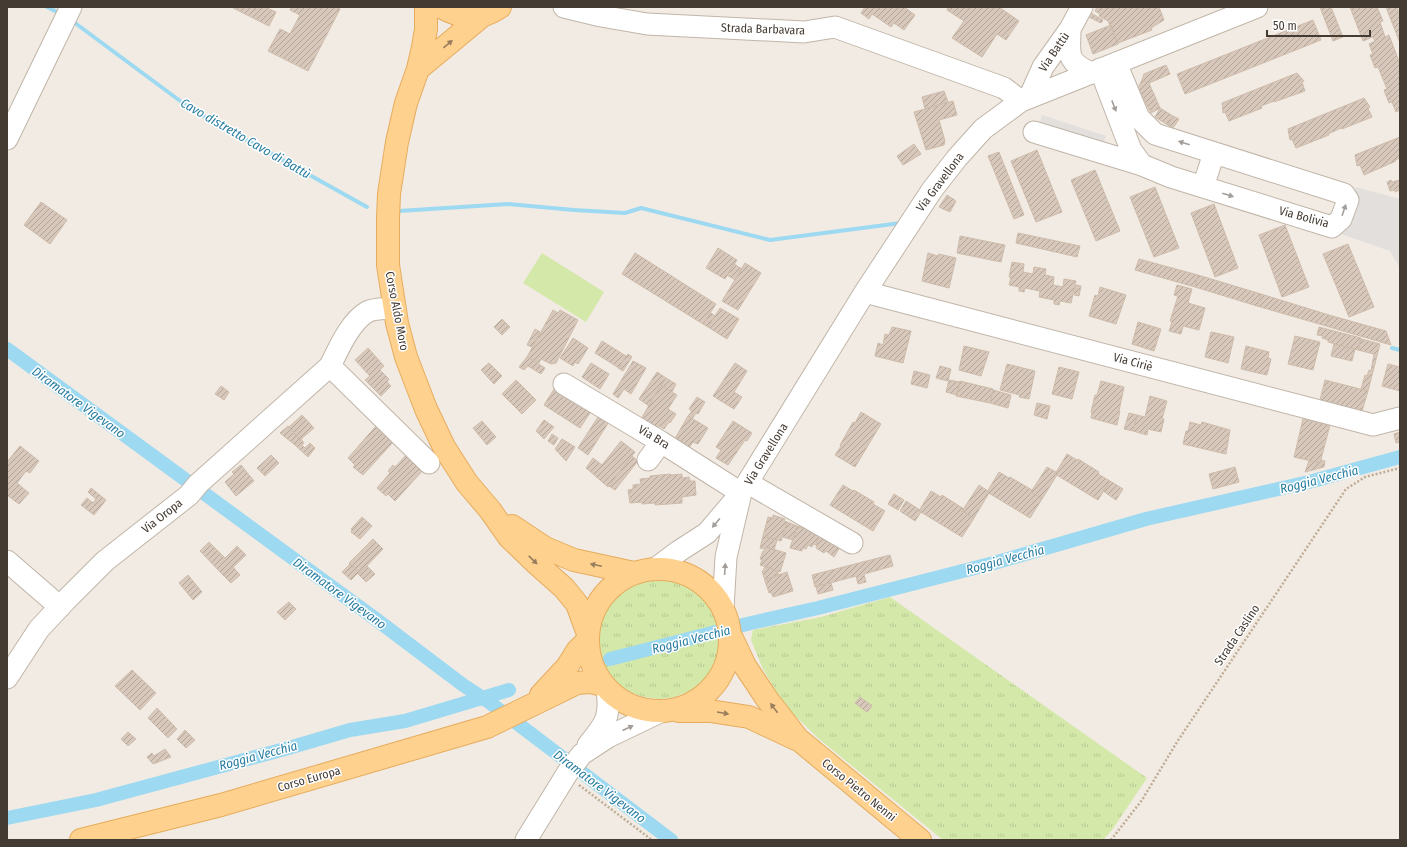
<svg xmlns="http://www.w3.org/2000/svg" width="1407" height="847" viewBox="0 0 1407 847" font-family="'Fira Sans Condensed',sans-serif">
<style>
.grass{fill:url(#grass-tufts)}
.garden{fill:#d4e8aa}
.parking{fill:#e2dfdc}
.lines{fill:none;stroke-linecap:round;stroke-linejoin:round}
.stream{stroke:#9dd9f1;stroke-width:4}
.canal{stroke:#9dd9f1;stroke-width:14}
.building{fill:url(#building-hatch);stroke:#cebcab}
.minor-casing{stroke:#c0b5a8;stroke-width:23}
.major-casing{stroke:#e6ac5d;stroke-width:24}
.path{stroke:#bfac96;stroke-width:2.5;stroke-dasharray:2 2;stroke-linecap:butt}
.minor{stroke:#fff;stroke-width:21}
.major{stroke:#ffd18f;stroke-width:22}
.oneway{fill:#987e5c}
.oneway2{fill:#a29d99}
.labels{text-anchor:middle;stroke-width:3;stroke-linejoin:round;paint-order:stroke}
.street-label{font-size:12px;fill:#443b33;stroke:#fff}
.water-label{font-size:13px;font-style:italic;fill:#287da1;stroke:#fff}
</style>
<defs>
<pattern id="grass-tufts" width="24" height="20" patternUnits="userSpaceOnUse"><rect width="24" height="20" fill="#d4e8aa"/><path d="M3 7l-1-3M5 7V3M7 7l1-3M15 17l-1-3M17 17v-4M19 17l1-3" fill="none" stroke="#b7c893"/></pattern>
<pattern id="building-hatch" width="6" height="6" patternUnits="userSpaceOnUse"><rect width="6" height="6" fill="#d7c8bb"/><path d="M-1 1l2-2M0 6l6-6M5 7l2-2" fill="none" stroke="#b0a499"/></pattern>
</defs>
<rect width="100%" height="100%" fill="#f2ebe3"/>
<!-- grass -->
<path class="grass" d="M598 638a61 61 0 1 1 122 0a61 61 0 1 1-122 0Z
M890 597 1147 778 1112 830 1103 840H943L819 739 785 706 763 669 751 640 753 630 821 617Z"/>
<!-- garden -->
<path class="garden" d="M542 253 604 292 586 322 523 283Z"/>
<!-- parking -->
<path class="parking" d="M1042 115 1106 136 1102 147 1039 126Z
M1356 187 1400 199V268L1390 251 1341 234Z"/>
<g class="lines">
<!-- stream -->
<path class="stream" d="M47 7 61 14
M71 20 191 109 367 207
M399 211 508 204 574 210 625 213 641 208 770 240 901 223
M1392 348 1400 350"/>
<!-- canal -->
<path class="canal" d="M7 349 377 620 463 685 489 702 671 840
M610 659 751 623 818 608 994 563 1146 519 1309 482 1400 457
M7 818 96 800 285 749 350 730 405 721 509 690"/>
</g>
<!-- building -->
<path class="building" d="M233 7H265L276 12 269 26 233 8Z
M292 7H337L340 9 308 71 268 51 280 29 290 34 300 15 290 10Z
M865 7H904L915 15 904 30 894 23 891 27 872 14 869 19 861 13Z
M948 7H999L1019 21 1006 40 997 34 982 57 952 38 964 21 947 10Z
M1097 7H1159L1164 20 1151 28 1152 30 1118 43 1108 21 1099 16 1100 14 1095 11Z
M1320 7H1331L1343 37 1333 41Z
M1350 7H1377L1383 21 1380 22 1385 37 1389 35 1400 64V110L1396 112 1392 102 1389 103 1384 90 1387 89 1378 67 1375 68 1370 55 1373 54 1369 44 1375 41 1373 37 1363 41Z
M1386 7H1397L1400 15V43Z
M1091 13 1103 20 1101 23 1089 17Z
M1313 20 1321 40 1185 94 1177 74Z
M1111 25 1118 44 1093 54 1086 35Z
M1166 65 1170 74 1149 83 1142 80 1144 74Z
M1297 73 1304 81 1302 82 1305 91 1274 102V101L1261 106 1262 108 1229 121 1225 112 1223 113 1222 103Z
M1142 80 1149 83 1160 108 1151 113 1138 88Z
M944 91 948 102 925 109 922 97Z
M1364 98 1370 107 1368 108 1372 117 1342 129 1341 128 1328 134 1329 135 1296 148 1292 139 1290 140 1288 129Z
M953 101 957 115 939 120 945 141 944 145 926 150 914 112Z
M1160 108 1173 116 1168 125 1155 117Z
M1173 116 1179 119 1173 128 1168 125Z
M1400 137V158L1395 160 1396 161 1364 175 1360 165 1357 166 1355 155Z
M914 144 921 154 903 165 897 156Z
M1037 150 1062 212 1036 222 1011 161Z
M999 152 1024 215 1014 219 988 156Z
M1095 170 1120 231 1096 241 1071 180Z
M1391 180 1392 182 1400 180V190L1395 192V190L1390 191 1387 182Z
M1155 187 1179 248 1154 257 1130 197Z
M947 195 956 201 950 212 939 207Z
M41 202 67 220 50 244 24 225Z
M1214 204 1238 268 1215 277 1191 213Z
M1285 225 1309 287 1282 297 1259 235Z
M1018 233 1080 246 1077 257 1016 243Z
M960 236 1005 245 1001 262 957 253Z
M1348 244 1374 307 1349 317 1323 254Z
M718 248 737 260 725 279 706 268Z
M635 253 716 304 703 324 622 274Z
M928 253 938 256 939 254 956 258 949 288 922 281Z
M1139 259 1198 275 1195 287 1135 270Z
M1012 262 1024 264 1023 272 1033 274 1034 267 1046 269 1045 275 1054 277 1053 285 1063 287 1064 279 1076 281 1071 303 1060 301 1059 305 1054 304V300L1039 297 1040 291 1025 288 1024 292 1019 291V287L1009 285 1011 277H1009Z
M745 263 761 273 738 310 722 301Z
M734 264 742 269 735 280 727 275Z
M1198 275 1261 294 1257 306 1195 287Z
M1076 285 1081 286 1079 296 1074 295Z
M1177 285 1192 289 1188 303 1205 308 1199 330 1183 326 1181 334 1169 331 1172 322 1170 321 1178 296 1174 295Z
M1100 287 1126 295 1116 324 1089 316 1095 295 1098 296Z
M1261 294 1329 315 1326 326 1257 306Z
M720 308 739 319 727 339 708 327Z
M553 310 558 313 560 310 578 320 556 363 551 364 541 359 539 363 527 357Z
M711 313 715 316 708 327 703 324Z
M1329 315 1386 331 1391 345 1326 326Z
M502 319 510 327 502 335 494 327Z
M1138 322 1161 329 1154 351 1132 344Z
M892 327 911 331 903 363 875 356 878 343 883 345 885 334 889 335Z
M1319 327 1361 338 1358 350 1328 342V340L1322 338 1323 336 1317 335Z
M535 329 540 332 532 347 527 345Z
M1211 332 1234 337 1228 363 1205 357Z
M1295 336 1320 342 1313 370 1288 364Z
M573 338 588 348 578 364 575 362 573 366 560 358Z
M1361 339 1380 344 1368 391 1361 389 1365 375 1367 376 1369 370 1371 371 1374 354 1358 350Z
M602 341 626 356 619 368 595 353Z
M1334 344 1355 349 1352 361 1331 356Z
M964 346 989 352 981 376 959 370Z
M1246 346 1269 352 1268 358 1271 359 1267 375 1241 369Z
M368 348 384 366 380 370 389 379 387 382 391 386 381 396 365 380 370 376 355 360Z
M628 354 632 357 623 371 618 368Z
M527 357 545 368 541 374 528 366 524 370 519 367Z
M633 361 646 368 631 394 624 389 618 398 613 394Z
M489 363 502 376 494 384 481 370Z
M591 363 609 374 600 389 582 377Z
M735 363 747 371 734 392 742 397 734 409 713 396Z
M1007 364 1035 371 1029 399 1019 397 1020 395 1000 390Z
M1388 364 1400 367V391L1382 386Z
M940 366 951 369 948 381 936 378Z
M1059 367 1079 372 1072 399 1052 394Z
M914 371 930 375 927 388 911 384Z
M657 372 666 378 651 400 652 401 649 406 639 399Z
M666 378 676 384 672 392 661 385Z
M516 380 536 400 522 414 502 394Z
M949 380 960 382 957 395 946 392Z
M1325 380 1368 391 1362 411 1320 400Z
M960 381 993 389 990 403 956 396Z
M1101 381 1124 387 1119 411H1120L1117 425 1091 418 1092 412H1091L1095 395H1097Z
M661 385 677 395 668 409 676 414 670 423 669 422 664 429 659 426 658 429 641 419Z
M221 386 229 392 224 400 215 394Z
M556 386 592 410 580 428 544 405Z
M993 390 1011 395 1008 408 990 403Z
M1150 396 1167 401 1162 419H1164L1161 432 1148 429 1147 435 1133 431 1137 415 1145 417Z
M697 397 705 402 698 414 696 413 692 419 688 416 692 411 689 409Z
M1037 403 1050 406 1047 419 1034 415Z
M604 412 612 417 588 455 578 448 598 417 600 419Z
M861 412 881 424 855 467 835 455 841 446 840 445 853 422 855 423Z
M1129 413 1137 415 1133 431 1124 429Z
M302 415 314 428 300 440 289 427Z
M688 416 708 428 698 444 693 442 687 451 673 442Z
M1303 419 1330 425 1320 463 1294 457Z
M544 420 554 427 544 439 536 431Z
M482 421 496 437 487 445 473 428Z
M733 421 752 433 747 441 745 440 728 465 716 458 721 450 716 447Z
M1190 422 1201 425 1202 422 1230 430 1226 454 1183 444 1186 431H1188Z
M288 426 300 440 295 445 280 433Z
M376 426 383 432 395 440 363 475 353 467 355 465 348 458Z
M1400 432V442L1396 443 1394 434Z
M552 434 558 438 554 445 548 441Z
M301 439 304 443 302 445 305 448 310 443 315 448 308 457 295 445Z
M562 439 575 447 566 461 555 449Z
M621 441 635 452 608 487 586 468 593 458 602 465Z
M20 446 39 461 30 473 26 471 17 483 29 493 19 504 7 495V462Z
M409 452 424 469 395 501 388 494 386 496 377 488 390 473 388 471 393 465 395 467Z
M1067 454 1077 460 1078 459 1099 472 1098 474 1110 481 1098 500 1055 474Z
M271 455 279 463 265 476 257 468Z
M632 456 638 461 615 490 609 486Z
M1321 460 1325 461 1324 467 1305 472 1309 461 1320 463Z
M241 465 254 481 236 496 225 482 234 474 232 472Z
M1047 467 1056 472 1055 474 1057 475 1042 499 1031 492Z
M1235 467 1239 482 1213 489 1209 474Z
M999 472 1009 478 1010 477 1032 490 1031 492 1042 499 1030 518 987 492Z
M670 474 671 475 682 474V478L689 477 690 481H695L696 495 682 497V503L655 505V503L642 504V502L630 503 628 490 633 489V485L641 484 640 479 650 478V476Z
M1110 481 1123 489 1116 500 1103 491Z
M843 485 853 491 854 490 874 502 873 504 885 511 873 531 830 505Z
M979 485 988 491 987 492 989 493 974 518 962 511Z
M91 488 106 500 94 515 81 505 87 498 93 503 96 499 88 492Z
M931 491 941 497 942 495 964 509 962 511 974 518 962 537 919 511Z
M894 494 904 500 898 510 888 504Z
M906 501 920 510 919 511 921 512 915 521 900 511Z
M773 515 785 519 784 521 787 522 781 541 763 536 768 517 773 518Z
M362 517 372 526 360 539 351 532 352 530 351 529Z
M787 522 797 526 793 540 783 537Z
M797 526 820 533 816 545 813 544 812 547 808 545 806 549 802 548V551L790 548Z
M763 536 777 540 774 550 766 547 765 549 760 548Z
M819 536 840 547 834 557 826 551 824 553 816 548Z
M373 539 383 549 360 573 349 563Z
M209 542 225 558 237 546 246 555 224 576 200 551Z
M766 547 786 553 780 572 760 565 762 560 760 559 763 551H764Z
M890 555 893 566 864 574 866 582 858 584 856 576 815 587 812 575Z
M350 564 359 572 351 580 342 572Z
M367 566 375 574 366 582 358 574Z
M233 567 240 575 231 583 224 576Z
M767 567 777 571 779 575 767 579 768 583 766 584 762 571 764 570V568Z
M787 572 793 591 773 597 771 592 769 593 766 584 768 583 767 579Z
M188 575 202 592 193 600 179 583Z
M831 583 833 590 818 594 816 586Z
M289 602 296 609 285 620 277 612Z
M132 670 156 693 140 710 115 686Z
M860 697 872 706 867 712 855 703Z
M157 708 177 729 168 738 148 718Z
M185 730 195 740 186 748 177 739Z
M128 732 136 739 128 746 121 739Z
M165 749 171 757 153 764 147 757 152 753 154 756Z"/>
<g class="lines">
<defs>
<path id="minor" d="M564 7 601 16 647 24 804 32 835 27 1004 88 1021 101
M1070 29C1070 54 1065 61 1091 73
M1100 69 1131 150 1142 165 1171 177 1332 227 1341 219 1348 200 1344 194 1155 134 1139 118 1116 63
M1029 98 1043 67 1070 29 1082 7
M1034 132 1142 165
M7 139 71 7
M1203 187 1214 153
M865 292 1373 425 1400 418
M330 366 429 463
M564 384 661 442 741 493
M648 460 661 442
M748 483 852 543
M7 561 60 607
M655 569 679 551 707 533 741 493 865 292 932 190 957 158 983 129 1021 101 1257 7
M723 608 726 557 740 497
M7 678 39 629 66 600 105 561 189 495 198 484 330 366C339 348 350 322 367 312 374 308 386 309 395 308
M588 745C605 724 611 718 607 690
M526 840 568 772 582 754 608 737 660 712"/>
<path id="major" d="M426 7V29L423 47 418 69 406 103 397 142 389 194 388 219V265L397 323 406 357 426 409 444 447 467 483 490 510 509 537 537 564 564 588 577 604 587 631
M441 7C462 19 480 21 500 7
M418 69 482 16
M512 526 545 548 574 560 634 573
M588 640a71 71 0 1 1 142 0a71 71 0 1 1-142 0Z
M730 634 745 666 767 699 798 739 920 840
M541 695 567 667 577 651 587 641
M679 711H710L749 717 796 739
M81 840 221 805 487 727 577 683 591 682 603 685"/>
</defs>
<!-- minor casing -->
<use href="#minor" class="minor-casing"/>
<!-- major casing -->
<use href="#major" class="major-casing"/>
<!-- path -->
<path class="path" d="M579 785 652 840
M1111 840 1142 800 1177 742 1346 489 1365 477 1400 468"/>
<!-- minor -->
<use href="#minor" class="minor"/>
<!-- major -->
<use href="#major" class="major"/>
</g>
<!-- one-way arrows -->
<defs><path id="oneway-solid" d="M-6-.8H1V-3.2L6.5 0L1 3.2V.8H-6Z"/></defs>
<g class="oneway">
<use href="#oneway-solid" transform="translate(448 44) rotate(-40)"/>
<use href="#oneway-solid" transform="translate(533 560) rotate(44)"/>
<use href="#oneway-solid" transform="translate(596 565) rotate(-168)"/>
<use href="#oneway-solid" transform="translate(774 708) rotate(-127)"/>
<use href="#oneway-solid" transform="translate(723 713) rotate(10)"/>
</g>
<g class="oneway2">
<use href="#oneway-solid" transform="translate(1114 106) rotate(69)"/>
<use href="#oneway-solid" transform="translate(1184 143) rotate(-162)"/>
<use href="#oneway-solid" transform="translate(1228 195) rotate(17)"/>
<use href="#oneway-solid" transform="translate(1344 210) rotate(-71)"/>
<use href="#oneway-solid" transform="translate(716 523) rotate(130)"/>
<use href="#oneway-solid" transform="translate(725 569) rotate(-86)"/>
<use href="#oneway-solid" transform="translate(628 728) rotate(-25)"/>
</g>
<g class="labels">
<!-- street labels -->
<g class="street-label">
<text transform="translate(763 29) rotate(2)" y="4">Strada Barbavara</text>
<text transform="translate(1054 52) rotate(-56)" y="4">Via Battù</text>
<text transform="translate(940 182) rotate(-53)" y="4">Via Gravellona</text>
<text transform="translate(1304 217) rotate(15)" y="4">Via Bolivia</text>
<text transform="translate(397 311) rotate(79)" y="4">Corso Aldo Moro</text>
<text transform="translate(1133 362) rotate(15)" y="4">Via Ciriè</text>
<text transform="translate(654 437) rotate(31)" y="4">Via Bra</text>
<text transform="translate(766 454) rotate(-58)" y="4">Via Gravellona</text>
<text transform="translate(162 516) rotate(-38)" y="4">Via Oropa</text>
<text transform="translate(1237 635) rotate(-56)" y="4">Strada Caslino</text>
<text transform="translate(309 779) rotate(-16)" y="4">Corso Europa</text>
<text transform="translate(859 790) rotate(39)" y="4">Corso Pietro Nenni</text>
</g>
<!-- water labels -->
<g class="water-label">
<text transform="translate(246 138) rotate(30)" y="5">Cavo distretto Cavo di Battù</text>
<text transform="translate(79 402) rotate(36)" y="5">Diramatore Vigevano</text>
<text transform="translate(1319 479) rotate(-14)" y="5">Roggia Vecchia</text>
<text transform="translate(1005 559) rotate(-15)" y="5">Roggia Vecchia</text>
<text transform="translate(340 593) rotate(36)" y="5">Diramatore Vigevano</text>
<text transform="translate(691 639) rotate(-14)" y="5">Roggia Vecchia</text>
<text transform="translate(258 755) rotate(-15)" y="5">Roggia Vecchia</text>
<text transform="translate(600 786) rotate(37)" y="5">Diramatore Vigevano</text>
</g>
</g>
<!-- border -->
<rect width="1407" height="847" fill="none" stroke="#443b33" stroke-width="16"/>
<!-- scale -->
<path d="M1267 30v6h103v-6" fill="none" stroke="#443b33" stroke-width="2"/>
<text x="1273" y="30" font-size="12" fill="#443b33" stroke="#ffffff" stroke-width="3" paint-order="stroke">50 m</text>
</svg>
